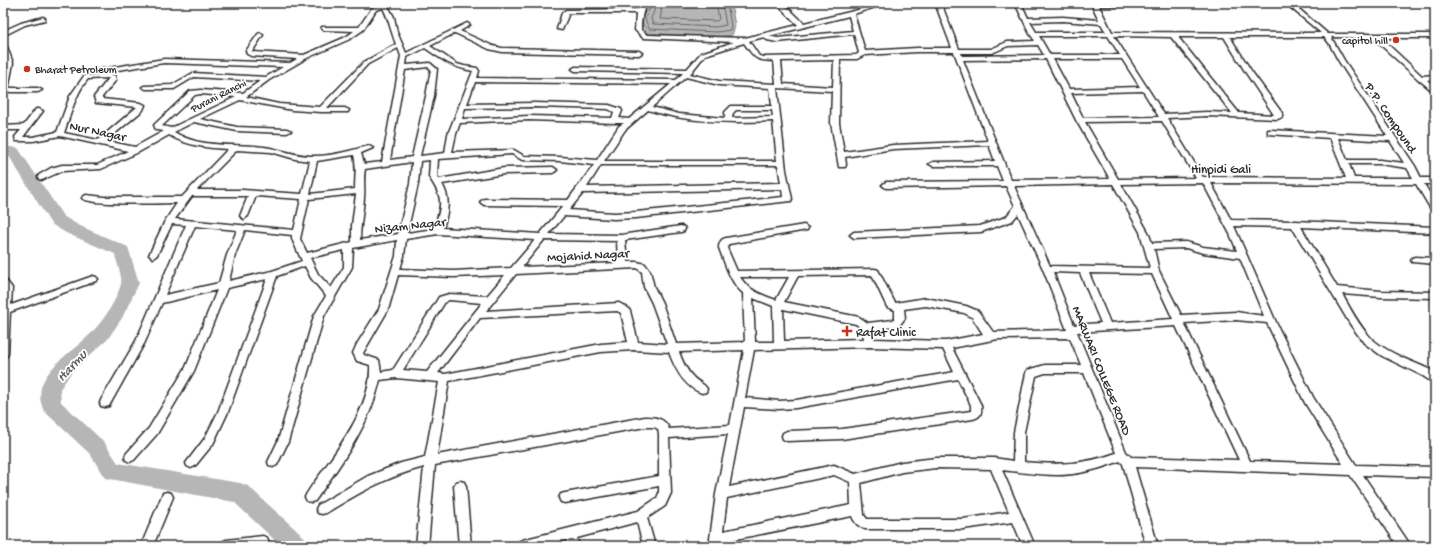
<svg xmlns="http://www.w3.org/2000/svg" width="1438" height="549" viewBox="0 0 1438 549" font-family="'Gochi Hand',sans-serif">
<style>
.water{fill:#b6b6b6;stroke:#7e7e7e}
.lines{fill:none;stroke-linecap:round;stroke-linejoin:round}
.shore{stroke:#636363;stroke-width:1}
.river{fill:#b6b6b6;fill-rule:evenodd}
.minor-casing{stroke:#2b2b2b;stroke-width:3}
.major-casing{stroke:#2b2b2b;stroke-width:3}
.minor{fill:#fff;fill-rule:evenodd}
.major{fill:#fff;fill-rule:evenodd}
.poi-dot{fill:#c8321e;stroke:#fff;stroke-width:1.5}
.labels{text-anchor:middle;stroke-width:3.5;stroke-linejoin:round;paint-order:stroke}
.far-poi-label{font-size:11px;fill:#2b2b2b;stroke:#fff;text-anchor:end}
.far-street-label{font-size:11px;fill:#2b2b2b;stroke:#fff}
.street-label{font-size:13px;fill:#2b2b2b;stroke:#fff}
.poi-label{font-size:13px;fill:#2b2b2b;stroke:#fff;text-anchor:start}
.water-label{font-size:14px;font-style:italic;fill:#5c5c5c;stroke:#fff}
</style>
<rect width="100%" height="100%" fill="#fff"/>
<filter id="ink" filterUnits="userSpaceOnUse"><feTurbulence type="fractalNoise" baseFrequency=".025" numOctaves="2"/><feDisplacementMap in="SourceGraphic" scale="8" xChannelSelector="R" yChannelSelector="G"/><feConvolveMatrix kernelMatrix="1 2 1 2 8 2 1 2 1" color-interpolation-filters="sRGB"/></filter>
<g filter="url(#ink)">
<!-- water -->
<path class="water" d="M650 3H731L735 26 732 35 717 37 646 33 641 19Z"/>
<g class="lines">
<!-- shore -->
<path class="shore" d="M652 3 645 19 649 29 717 32 730 30 731 26 727 3
M657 3 651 19 653 24 716 27 726 25 722 3
M663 3 660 19 717 21 719 19 716 3"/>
<!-- river -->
<path class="river" d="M3 146 18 148 63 216 78 225 128 247 139 283 122 318 107 340 73 370 60 389 61 402 104 442 118 463 240 483 248 486 305 538 308 546H281L234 502 105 478 90 454 44 411C26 374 76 352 95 329 105 318 117 299 121 284 123 277 116 262 115 254L66 233 51 224 9 156H3Z"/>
<defs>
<path id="minor" d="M385 3H394L388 6 394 17 397 32 406 53 467 23 470 25 460 31 493 46 502 48 639 51 642 53 639 55 502 52 489 49 455 33 430 46 457 64 464 66 477 68 479 71 477 78 676 80 683 73 575 71 572 69 575 67 687 69 701 53 734 42 643 38 635 30 636 13H569L562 30 557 29 562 13 566 10 638 9 641 3H647C642 12 641 20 641 30L647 35 745 38 798 25 776 3H783L804 23 858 10 878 3H887L854 14 865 51 917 48H952L935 3H941L959 49H991L1007 42 1035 41 1030 34 1015 3H1021L1028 18 1063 17 1099 20 1091 3H1197L1194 5 1099 6 1112 32 1321 33 1285 3H1292L1328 34H1435V38H1381L1422 76 1435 75V79L1427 80 1435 87V93L1418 79 1373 38 1331 37 1344 60 1415 166 1421 178H1435V184H1424L1435 202V212L1432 211 1416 184 1211 183 1231 220 1295 221 1435 227V233L1301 227 1337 287 1381 291 1435 292V298L1381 297 1342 294C1350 308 1359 326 1371 338 1387 353 1411 361 1431 370L1435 374V384L1423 376 1382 356 1364 343 1350 324 1292 227 1234 226 1279 329 1313 397 1356 465 1435 467V477L1363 475 1411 546H1398L1350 475 1135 467 1158 546H1146L1123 464 1120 461C1100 469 1078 475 1056 475 1038 475 1020 472 1002 470L1035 546H1023L1013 522 963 529H865C859 527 854 522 852 516L721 542V546H709L716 494 728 434 669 438 671 493 665 506 647 518 655 546H643L637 522 577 538 579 546H567L566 540 544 546H516L518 542 522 540 638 511 657 498 659 493V486L565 503 561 502 559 498 561 494 565 493 659 476V434L658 429 654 427H645L435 465 428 546H416L424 467C386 477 359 493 326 513L322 514 318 513 316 509 318 505 368 476 401 463 425 457 439 382 396 378 380 380C370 425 341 464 315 501L311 502 307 501 305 497C310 487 318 478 324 469 345 439 372 402 370 365L357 361 353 353 357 344 379 309 396 256 397 240 353 248 352 267 324 316 288 442 277 465 273 467 269 465 268 462 278 441 314 316 326 296 311 278 305 266 277 276 228 412 213 444 195 466 191 468 187 466 186 463 205 438 218 412 267 279 227 288 194 371 157 434 134 460 130 462 126 460 125 457 126 454 149 428 186 367 217 290 162 303 145 342 109 406 105 407 101 406 100 403 101 400 136 341 186 225 172 224 157 255 153 258 149 255 165 221 177 203C162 203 89 206 82 198L86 195 104 197H182L228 149C207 148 187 146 169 135L139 152 101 169 62 171 42 180 39 179 38 177 39 175 51 168 62 165H97L128 151 60 136 33 141H16L15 137 21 130H3V126L24 125 36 109H39L43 111 23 137H33L57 132 70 96 84 76 110 74 115 76 116 80 102 97V99L141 103 145 105 143 110 106 141 135 147 164 131 156 130 154 125 190 91 201 90 243 93 260 81 194 77 174 89H146L142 87 144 86 172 85 193 73 266 77 283 67 164 63 98 73 95 71 96 70 164 59 290 63 297 59 251 56 247 54 246 51 258 34 260 33 263 35 252 52 304 55 346 37 354 31 324 30 321 28 322 27H359L372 8ZM383 8C389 19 391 32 396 44L364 62 320 107 279 104 246 97 269 80 307 58 350 39 363 30 376 10ZM849 16 853 31 777 38 769 36ZM1063 21 1101 24 1106 32H1036L1030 22ZM854 34 859 53 856 55 764 57 759 56 749 41 764 37 767 40 777 42ZM1039 36H1108L1120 55H1050ZM1114 36 1171 37 1232 113 1207 112 1164 114ZM1178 37H1224L1246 73 1274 115 1239 113ZM1230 37H1324L1329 43 1338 60 1387 136 1271 130H1268V134L1330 138 1346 178 1203 177 1167 118 1207 116 1278 119 1282 117V113L1252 72ZM744 43C754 57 755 61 774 61L776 84 719 81 690 74 705 55ZM1038 45 1044 55 962 56 961 53H992L1008 46ZM398 48 401 56 382 162 364 164 361 153 373 148 369 146C351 150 334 156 315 156 297 157 281 149 264 147 234 143 201 149 174 132L194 122 237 131 287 133 291 131 287 129 237 127 200 119 240 100 292 110 321 112H348L349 110 345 108H327L368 64ZM425 48C441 59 453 68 473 71L448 134 445 153 420 156 434 96 437 69 430 63 406 65 407 57ZM917 52H954L988 141 893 145 844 152 839 123 840 59H857L865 55ZM1046 59 1076 120 1110 179 1011 180 963 60ZM1053 59H1122L1140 87 1069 89ZM834 60 833 87 783 84 781 61ZM428 67 431 69 426 96 412 157 390 160 405 70ZM686 77 719 85 770 88 772 106H731L725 112V118L679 114 652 107ZM109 78 94 97 96 103 137 107 98 140 64 133C71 114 75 94 88 79ZM475 82 671 84 629 119 619 118 622 111 621 109 609 105 535 103 467 104ZM777 88 832 91 831 123 839 167H845L846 165 845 157 893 149 989 145 995 161 933 162 929 164 933 166H997L1003 181 886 182 882 185 886 188 1006 186 1015 206 1006 217 980 226 854 232 850 235 854 238 981 232 1012 221 1018 214 1043 269 1067 330 993 332 978 311 966 306 926 298 895 303 878 270 875 269 737 271 727 248 729 244 807 230 808 228 804 225 726 238C721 239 719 243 719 248 725 263 730 283 743 293L745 342 676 344 662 303 654 287 650 271 645 264 637 262H627L625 240 681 232 684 231 685 229 684 227 681 226 621 235 549 234 564 216 614 219 636 218 791 201 792 199 786 170ZM1143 91 1159 117 1083 118 1071 93ZM201 94 236 97 171 128 162 126 195 95ZM535 107 608 109 614 112 612 118 529 116 462 119 465 108ZM648 110C689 123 731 123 773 121L777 161H604L625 130ZM736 110H772L773 117 732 118 733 113ZM529 120 615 123H624L619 126 597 160 560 157 524 156 514 150 452 152 456 134 460 123ZM1162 121 1196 178 1118 179 1085 122ZM1338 138 1390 141 1404 163 1380 160H1347ZM237 150 271 152 295 159 310 161 302 194 243 190H197ZM512 154 522 160 560 161 594 165 568 200 484 199 480 202 484 205 563 206 540 234 443 228C448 212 451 199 442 184L504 174 553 173 557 170 553 167 504 168 439 179 437 177 438 159ZM354 155C357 168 355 176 355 189L310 194 317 161ZM430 160 429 177C444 199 442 204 434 229L407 233 418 184 420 161ZM412 162 410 184 398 234 360 240C360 226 363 212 364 198 365 188 363 179 365 169ZM1349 164H1380L1407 168 1413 178H1354ZM601 165H778L781 183 587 187ZM1203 183 1230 234 1237 251 1203 247 1186 242 1152 243 1148 232 1121 184ZM1113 184 1140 232 1150 268 1050 266 1014 186ZM782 189 783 197 636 212 614 213 569 210 583 193ZM356 194 352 225V242L307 253 300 239 309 199ZM192 196H248L240 216 244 219 248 216 256 196 301 199 294 230 175 219ZM195 226 237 230 227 255 219 283 165 295ZM245 230 292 235V239L302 261 272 271 229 281 235 255ZM438 234 535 240 511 268 453 271 400 269 404 256 406 239ZM544 240 617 241 618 263 522 267ZM1186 248 1203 253 1240 258 1264 316 1236 312 1181 315 1159 271 1154 249ZM344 250V267L331 288 318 274 310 258ZM637 268 642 272 644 287 652 303 667 344 638 342 630 311 628 308 619 303 486 311 516 274ZM1053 272 1080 273 1101 323 1074 325ZM1089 273 1152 274 1173 319 1110 323ZM398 275 453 277 505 275 487 296 449 294 439 297 393 370 381 372 379 360 364 355 363 353 388 310ZM872 275 887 307 895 310V317L893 320 868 323 859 317 784 302 798 276ZM740 277H789L776 300C762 295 748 290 740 277ZM753 298 773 306 774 342H755ZM449 300 482 303 427 372 403 370 445 302ZM926 306 964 313 972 317 983 334 946 341 874 339 872 330 899 326 905 318 904 309ZM783 309 856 324 862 329 864 339 784 341ZM617 311 621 313 628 342 601 344 445 374 438 373 480 318ZM1236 320 1267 323 1305 403 1343 464 1250 461 1184 323ZM1176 326 1239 460 1131 457 1126 452 1077 332ZM1070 338 1081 365H1045L1027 370 1026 373 1014 432 1013 461 994 458H936L902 462 855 474 834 465 729 487 744 407 779 409 796 408 958 379 971 405V411L842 429 787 431 783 433 782 436 783 439 787 441 842 439 973 419C981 417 982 413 981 405L952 348 998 339ZM870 347 943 349 954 372 796 400 779 401 745 398 754 350ZM634 350 669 352C675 369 684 387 702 393L706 392 707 389C704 383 697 382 693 377 686 370 682 360 679 352L744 350 730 425 669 429C665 418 655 417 645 417L437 455 449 381 601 352ZM1045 373H1084L1116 453C1083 465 1058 465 1024 462V432L1036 376ZM936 468 991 469 1009 512 963 519H867L864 515 861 483 902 472ZM834 475 850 482 851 505 723 531 727 498Z
M43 17 45 18V20L25 25 3 36V31L21 23Z
M3 88H38L42 90 38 92H3Z
M1415 257 1435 258V264L1412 262 1411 260 1412 258Z
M93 276 96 277 98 279 96 281 10 312 8 354 6 357 3 358V279L6 280 12 288 11 305Z
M460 481 464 482 466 486 471 546H459L454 486 456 482Z
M167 492 171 493 173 497 153 546H141L163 493Z
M263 536 267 538 269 542 267 546H220L222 542 226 540Z"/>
<path id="major" d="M3 44 7 47 13 63 8 90 3 93Z"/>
</defs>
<!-- minor casing -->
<use href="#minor" class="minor-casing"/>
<!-- major casing -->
<use href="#major" class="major-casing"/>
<!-- minor -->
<use href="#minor" class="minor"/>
<!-- major -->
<use href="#major" class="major"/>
</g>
</g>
<!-- markers -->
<g class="poi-dot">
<circle cx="1396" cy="40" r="4"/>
<circle cx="27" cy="69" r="4"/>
<path d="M845 325h4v4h4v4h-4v4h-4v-4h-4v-4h4z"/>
</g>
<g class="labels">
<!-- far-poi labels -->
<g class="far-poi-label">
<text x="1388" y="44">capitol hill</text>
<text x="35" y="73" text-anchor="start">Bharat Petroleum</text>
</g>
<!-- far-street labels -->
<g class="far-street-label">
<text transform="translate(218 95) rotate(-27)" y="4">Purani Ranchi</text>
</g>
<!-- street labels -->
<g class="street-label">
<text transform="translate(1392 117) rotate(56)" y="5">P.P. Compound</text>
<text transform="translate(98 130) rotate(12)" y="5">Nur Nagar</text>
<text x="1221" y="173">Hinpidi Gali</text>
<text transform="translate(410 224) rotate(-6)" y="5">Nizam Nagar</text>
<text transform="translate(588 254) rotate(-3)" y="5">Mojahid Nagar</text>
<text transform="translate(1103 370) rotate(68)" y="5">MARWARI COLLEGE ROAD</text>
</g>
<!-- poi labels -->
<g class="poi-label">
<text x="856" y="336">Rafat Clinic</text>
</g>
<!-- water labels -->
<g class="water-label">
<text transform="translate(71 365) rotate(-47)" y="5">Harmu</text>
</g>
</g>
<!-- margin -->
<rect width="1438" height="549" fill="none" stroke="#fff" stroke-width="16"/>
<rect x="8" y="8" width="1422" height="533" fill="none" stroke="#2b2b2b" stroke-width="1.5" filter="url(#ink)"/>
</svg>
